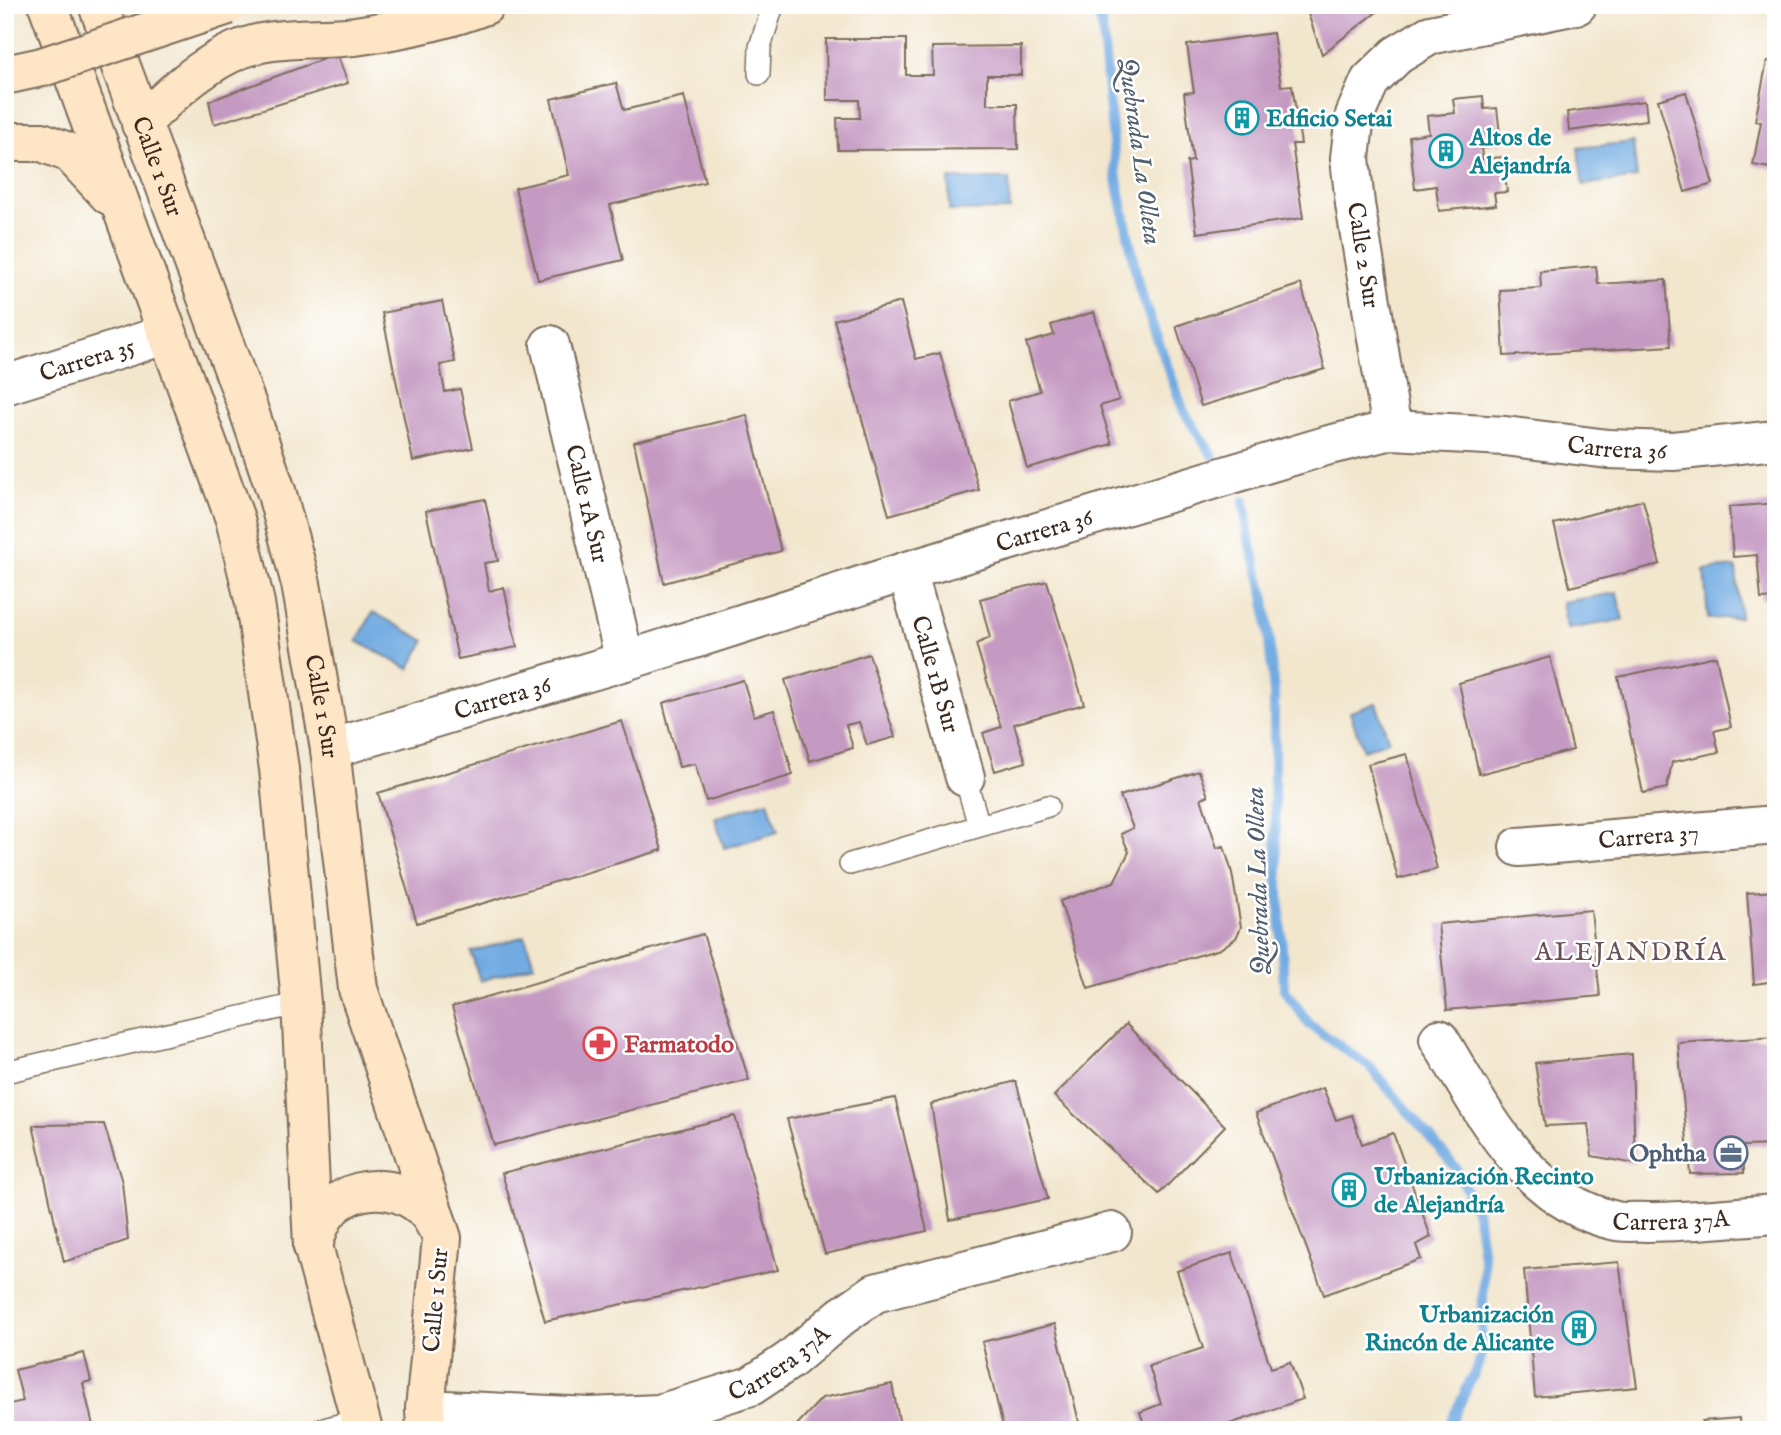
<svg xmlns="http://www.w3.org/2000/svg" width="1781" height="1435" viewBox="0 0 1781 1435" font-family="'IM FELL English',serif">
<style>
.water{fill:#72abe2;stroke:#566a80;stroke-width:2}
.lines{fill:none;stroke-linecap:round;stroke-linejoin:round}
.stream{stroke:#72abe2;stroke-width:10}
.building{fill:#c59ac2}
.lane-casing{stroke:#7b6c5b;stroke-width:24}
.street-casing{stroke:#7b6c5b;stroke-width:42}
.secondary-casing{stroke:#7b6c5b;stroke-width:42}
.lane{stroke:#fff;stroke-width:21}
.street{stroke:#fff;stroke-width:38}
.secondary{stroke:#fde5c5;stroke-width:38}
.secondary-bridge-casing{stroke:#7b6c5b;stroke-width:42;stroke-linecap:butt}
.secondary-bridge{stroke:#fde5c5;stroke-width:38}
.labels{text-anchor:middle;stroke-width:5;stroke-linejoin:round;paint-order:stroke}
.culture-label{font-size:24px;font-weight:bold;fill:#0d838f;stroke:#fff;text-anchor:start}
.street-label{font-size:24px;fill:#3b2a1e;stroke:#fff}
.health-label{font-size:24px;font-weight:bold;fill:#be3a42;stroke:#fff;text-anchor:start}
.service-label{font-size:24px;font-weight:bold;fill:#4e5e75;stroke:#fff;text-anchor:end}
.water-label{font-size:26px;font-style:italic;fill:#515e6c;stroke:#fff}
.neighbourhood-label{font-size:26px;letter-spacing:2px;fill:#6b5157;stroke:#fff}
</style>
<rect width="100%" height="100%" fill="#fff"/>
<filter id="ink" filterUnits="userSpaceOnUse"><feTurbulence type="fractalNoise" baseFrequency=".0143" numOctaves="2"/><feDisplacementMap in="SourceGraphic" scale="14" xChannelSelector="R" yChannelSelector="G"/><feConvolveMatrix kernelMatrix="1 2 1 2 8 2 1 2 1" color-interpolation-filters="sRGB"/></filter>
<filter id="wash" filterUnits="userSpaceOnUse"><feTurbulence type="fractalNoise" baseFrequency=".00686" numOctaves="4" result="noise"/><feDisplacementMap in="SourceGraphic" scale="28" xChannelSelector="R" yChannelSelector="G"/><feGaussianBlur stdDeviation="1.57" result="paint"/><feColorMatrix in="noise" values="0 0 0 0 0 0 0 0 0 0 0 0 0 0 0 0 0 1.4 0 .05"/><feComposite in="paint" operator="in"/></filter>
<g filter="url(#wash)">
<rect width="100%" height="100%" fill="#f2e6cd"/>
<!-- water -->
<path class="water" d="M1633 142 1637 178 1583 185 1578 148Z
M949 179H1009L1010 210 949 211Z
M1736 567 1740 617 1708 619 1704 570Z
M1617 593 1623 620 1567 629 1562 602Z
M373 612 425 641 409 669 357 641Z
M1376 703 1389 741 1363 750 1350 712Z
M768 801 778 832 724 848 715 818Z
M525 936 534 965 480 981 471 952Z"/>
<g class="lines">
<!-- stream -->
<path class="stream" d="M1095 5 1102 26 1116 174 1139 288 1184 412 1213 456
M1244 501 1249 538 1265 599 1274 693V793L1284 989 1310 1025 1370 1067 1456 1168 1477 1213 1484 1264 1481 1359 1447 1430"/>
</g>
<g id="blocks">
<!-- building -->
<path class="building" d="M1305 5H1386L1322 54Z
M1273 33 1281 86 1292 85 1301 144H1292L1303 218 1197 233 1187 162 1193 161 1184 93 1194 92 1187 45Z
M826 39H906V75H933L932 47 1021 46V75H987V104H1017L1018 149 838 150 837 118H860L859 100H827Z
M337 54 348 83 214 124 209 101Z
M1767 61 1776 62V169L1753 165 1761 122 1755 121Z
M616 83 624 110 684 96 705 182 610 205 623 260 538 280 515 188 569 175 551 99Z
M1686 92 1713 184 1685 192 1658 100Z
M1483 96 1484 109 1497 108 1501 143 1481 145 1482 159 1503 157 1507 192 1494 193 1496 205 1439 211 1436 186 1415 189 1409 136 1429 133 1427 116 1455 113 1453 99Z
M1645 101 1647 120 1569 131 1567 112Z
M1596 266 1598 284 1666 280 1671 346 1504 356 1500 290 1541 288 1540 271Z
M1301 284 1325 369 1201 406 1176 326Z
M442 301 455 362 440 365 445 392 460 389 473 448 413 461 382 313Z
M901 302 916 359 940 353 979 490 889 515 834 320Z
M1094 312 1119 400 1100 406 1112 444 1027 468 1008 401 1040 391 1026 343 1054 335 1051 325Z
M747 415 781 551 664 583 634 442Z
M485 499 498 561 484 563 489 591 504 587 517 647 458 659 426 511Z
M1643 500 1660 564 1570 587 1554 524Z
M1776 503V598L1761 599 1757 555 1733 557 1729 507Z
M1047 581 1084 704 1014 724 1026 762 995 771 983 733 1001 727 976 644 990 638 980 599Z
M869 654 895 737 867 745 859 722 846 725 853 748 810 761 785 680Z
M1716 656 1731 727 1714 731 1719 752 1672 762 1667 788 1643 793 1618 677Z
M1550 657 1573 750 1479 774 1459 683Z
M743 680 754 716 774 710 793 775 706 801 695 764 679 767 663 703Z
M622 721 662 850 417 923 378 793Z
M1407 754 1437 869 1398 879 1368 764Z
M1199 771 1208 796 1201 798 1217 848 1224 846 1232 873 1241 927 1236 938 1220 949 1088 988 1060 901 1114 882 1129 852 1121 834 1133 828 1120 796Z
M1776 891V981L1754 984 1747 893Z
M1591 910 1600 996 1447 1010 1438 924Z
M703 934 749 1080 494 1145 452 1007Z
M1126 1024 1225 1126 1159 1194 1054 1096Z
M1776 1037V1145L1743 1146 1744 1173 1690 1174 1678 1043Z
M1632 1054 1635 1164 1592 1156 1588 1124 1545 1126 1535 1063Z
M1016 1081 1048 1199 950 1220 931 1104Z
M1323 1088 1336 1120 1352 1115 1362 1144 1393 1133 1431 1237 1416 1245 1421 1259 1324 1295 1256 1113Z
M895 1098 927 1231 825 1254 787 1119Z
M735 1116 778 1270 545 1321 502 1173Z
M104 1124 122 1182 128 1240 64 1262 33 1125Z
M1232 1253 1271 1368 1290 1362 1303 1399 1212 1430H1146L1140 1412 1161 1404 1149 1366 1203 1348 1177 1271Z
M1619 1262 1637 1387 1535 1397 1524 1270Z
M1055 1324 1081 1430H1004L982 1342Z
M84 1353 91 1381 83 1383 94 1430H5V1405L23 1401 15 1370Z
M892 1384 901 1430H792L822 1398Z
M1739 1418 1740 1430H1703L1702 1421Z"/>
</g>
</g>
<g filter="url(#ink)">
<use href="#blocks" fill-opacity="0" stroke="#7b6c5b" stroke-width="2"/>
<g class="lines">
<defs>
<path id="lane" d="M759 74 760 47 773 5
M965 777 979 826
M850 864 1048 806
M5 1072 301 1003
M320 1430 360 1419"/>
<g id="street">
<path id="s1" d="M550 345 625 661"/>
<path id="s2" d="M5 385 168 334"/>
<path d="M1392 430 1355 204 1350 158 1355 115 1370 81 1397 55 1430 35 1577 5"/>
<path id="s3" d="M907 571 965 777"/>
<path id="s4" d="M330 749 625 661 907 571 1329 445 1392 430 1505 436 1608 449 1673 451 1776 440"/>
<path id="s5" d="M1519 847 1776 825"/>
<path id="s6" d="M1439 1039C1483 1111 1526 1202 1616 1221 1626 1223 1638 1221 1648 1222 1690 1222 1733 1217 1776 1214"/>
<path id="s7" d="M425 1409 590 1417 659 1414 751 1386 790 1360 842 1316 875 1293 1112 1232"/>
</g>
<g id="secondary">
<path d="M48 5 235 519 255 603 279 769 301 1003 313 1246 363 1430"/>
<path id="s8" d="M98 5 248 408 277 494 301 584 330 749 358 989 442 1238 425 1409 426 1430"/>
<path d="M5 75 42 67"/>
<path d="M141 124C168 97 195 71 229 54 269 34 312 41 355 36 397 30 446 21 485 5"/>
<path d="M5 142H42L70 153 109 195"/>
<path d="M313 1246C317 1232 321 1218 332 1207 365 1177 418 1188 436 1226"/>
</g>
</defs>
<!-- lane casing -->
<use href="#lane" class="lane-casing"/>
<!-- street casing -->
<use href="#street" class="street-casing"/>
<!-- secondary casing -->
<use href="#secondary" class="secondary-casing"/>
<!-- lane -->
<use href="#lane" class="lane"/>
<!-- street -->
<use href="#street" class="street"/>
<!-- secondary -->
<use href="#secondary" class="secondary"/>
<defs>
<path id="secondary-bridge" d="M42 67 228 5"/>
</defs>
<!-- secondary-bridge casing -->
<use href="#secondary-bridge" class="secondary-bridge-casing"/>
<!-- secondary-bridge -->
<use href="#secondary-bridge" class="secondary-bridge"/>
</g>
</g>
<!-- icons -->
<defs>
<symbol id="building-ring" viewBox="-11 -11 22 22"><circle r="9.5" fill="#fff" stroke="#0f9aa8" stroke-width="1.5"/><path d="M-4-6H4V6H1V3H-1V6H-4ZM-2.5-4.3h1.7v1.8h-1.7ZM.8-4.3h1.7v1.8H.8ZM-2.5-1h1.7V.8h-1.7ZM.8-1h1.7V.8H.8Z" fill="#0f9aa8"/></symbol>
<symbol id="pharmacy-ring" viewBox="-11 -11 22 22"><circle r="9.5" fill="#fff" stroke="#e0444e" stroke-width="1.5"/><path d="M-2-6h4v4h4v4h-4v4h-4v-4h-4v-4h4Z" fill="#e0444e"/></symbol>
<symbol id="office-ring" viewBox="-11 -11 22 22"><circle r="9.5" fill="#fff" stroke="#5c6f8a" stroke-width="1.5"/><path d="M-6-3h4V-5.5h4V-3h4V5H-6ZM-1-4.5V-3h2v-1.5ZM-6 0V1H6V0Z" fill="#5c6f8a"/></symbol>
</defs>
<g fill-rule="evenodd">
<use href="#building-ring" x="1223" y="99" width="38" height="38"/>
<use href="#building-ring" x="1427" y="132" width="38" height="38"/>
<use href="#pharmacy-ring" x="581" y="1025" width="38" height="38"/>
<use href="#office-ring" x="1712" y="1134" width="38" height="38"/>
<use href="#building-ring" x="1330" y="1171" width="38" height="38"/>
<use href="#building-ring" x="1560" y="1309" width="38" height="38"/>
</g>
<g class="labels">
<!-- culture labels -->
<g class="culture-label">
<text x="1266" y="126">Edficio Setai</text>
<text x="1470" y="145">Altos de<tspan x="1470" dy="28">Alejandría</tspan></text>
<text x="1374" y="1184">Urbanización Recinto<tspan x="1374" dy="28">de Alejandría</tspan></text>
<text x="1554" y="1322" text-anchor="end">Urbanización<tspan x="1554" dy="28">Rincón de Alicante</tspan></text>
</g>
<!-- street labels -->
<g class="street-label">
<text dy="8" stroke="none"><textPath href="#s8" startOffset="172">Calle 1 Sur</textPath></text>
<text transform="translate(1364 255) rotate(81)" y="8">Calle 2 Sur</text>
<text dy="8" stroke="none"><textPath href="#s2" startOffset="86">Carrera 35</textPath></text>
<text dy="8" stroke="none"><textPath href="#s4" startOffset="1335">Carrera 36</textPath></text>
<text dy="8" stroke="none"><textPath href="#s1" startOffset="163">Calle 1A Sur</textPath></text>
<text dy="8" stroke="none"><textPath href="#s4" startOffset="747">Carrera 36</textPath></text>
<text dy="8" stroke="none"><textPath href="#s3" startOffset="107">Calle 1B Sur</textPath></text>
<text dy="8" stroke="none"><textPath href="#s4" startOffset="180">Carrera 36</textPath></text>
<text dy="8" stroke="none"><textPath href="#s8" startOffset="738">Calle 1 Sur</textPath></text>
<text dy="8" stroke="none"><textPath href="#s5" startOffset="130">Carrera 37</textPath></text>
<text dy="8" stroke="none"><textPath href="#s6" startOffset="317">Carrera 37A</textPath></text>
<text transform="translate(435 1300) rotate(-85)" y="8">Calle 1 Sur</text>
<text dy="8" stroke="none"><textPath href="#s7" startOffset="366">Carrera 37A</textPath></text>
</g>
<!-- health labels -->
<g class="health-label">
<text x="624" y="1052">Farmatodo</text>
</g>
<!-- service labels -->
<g class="service-label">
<text x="1706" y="1161">Ophtha</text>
</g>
<!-- water labels -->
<g class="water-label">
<text transform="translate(1141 151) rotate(82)" y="9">Quebrada La Olleta</text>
<text transform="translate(1257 881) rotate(-92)" y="9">Quebrada La Olleta</text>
</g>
<!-- neighbourhood labels -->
<g class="neighbourhood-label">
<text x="1631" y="960">ALEJANDRÍA</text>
</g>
</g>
<!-- margin -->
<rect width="1781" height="1435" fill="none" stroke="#fff" stroke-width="28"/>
</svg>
